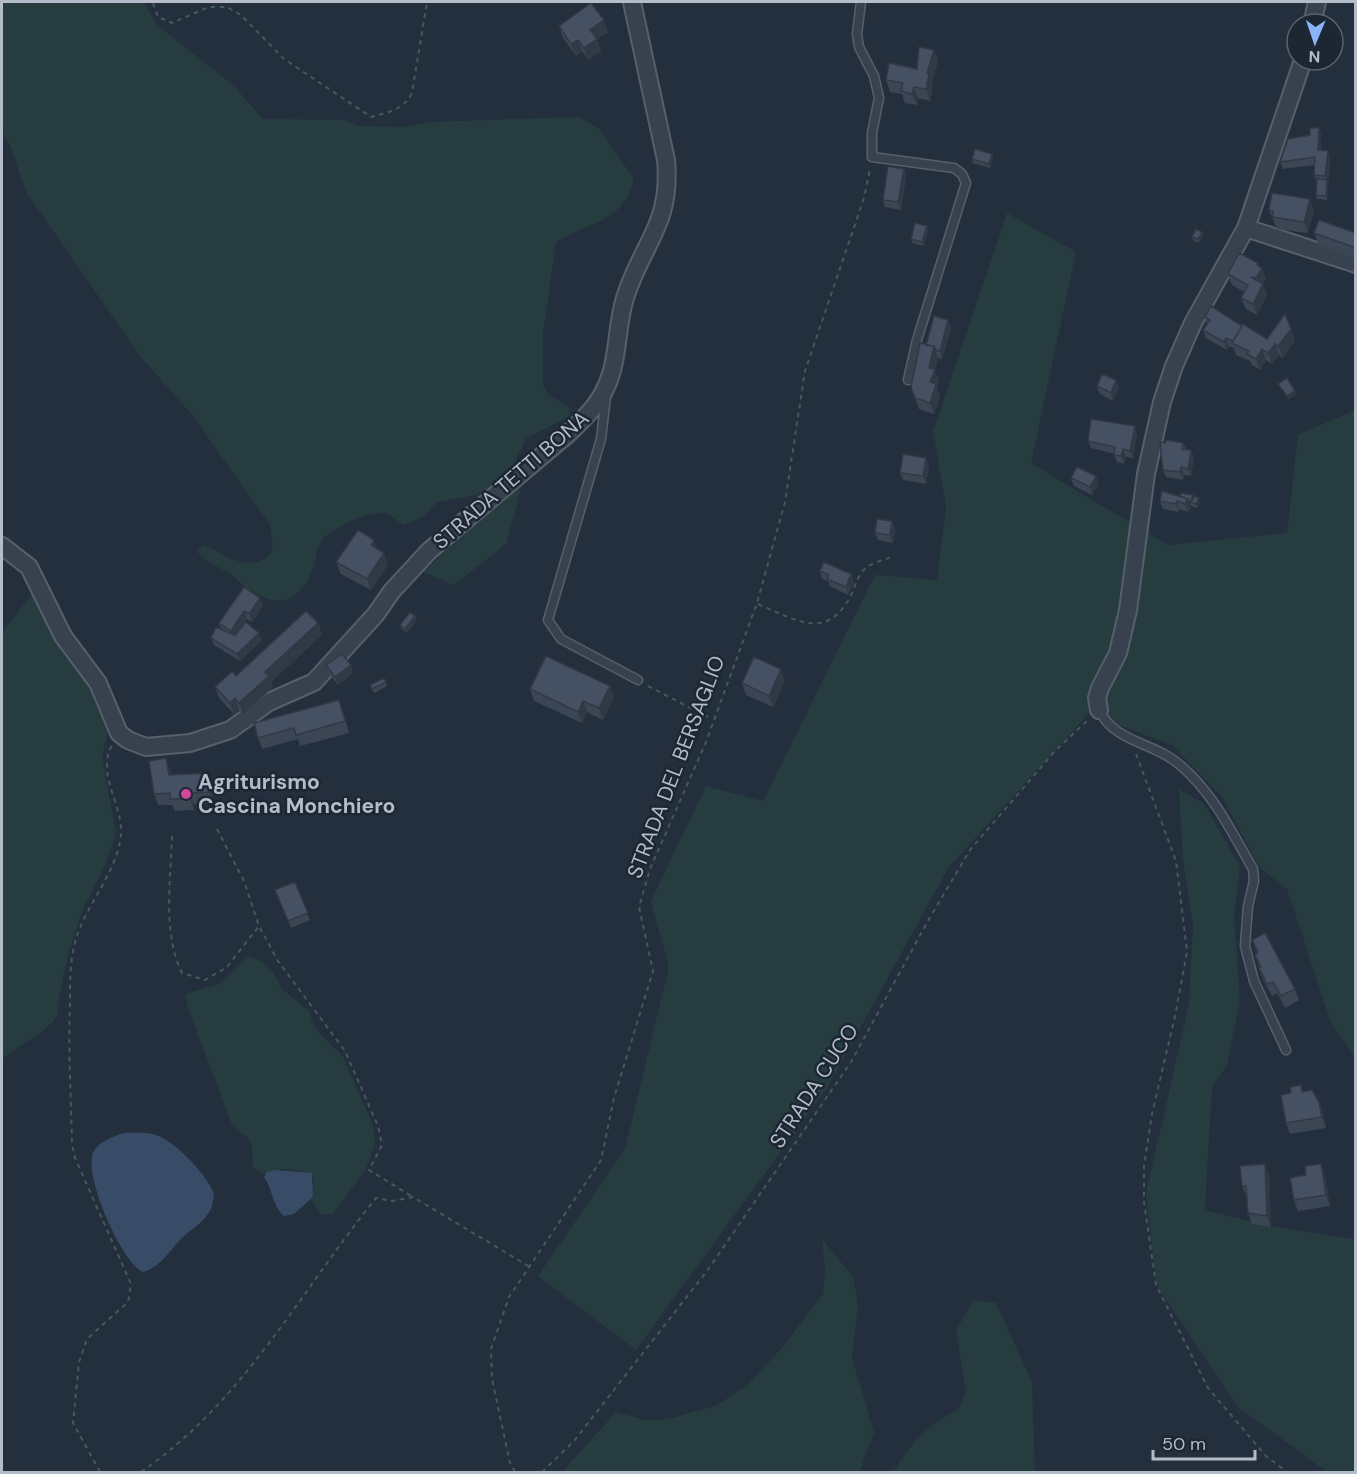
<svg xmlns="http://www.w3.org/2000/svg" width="1357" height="1474" viewBox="0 0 1357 1474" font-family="'DM Sans',sans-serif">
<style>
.green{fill:#263c3f}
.water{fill:#394c67}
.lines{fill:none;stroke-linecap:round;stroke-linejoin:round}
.service-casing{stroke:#565f6c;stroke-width:11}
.minor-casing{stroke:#565f6c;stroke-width:20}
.path{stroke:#44595c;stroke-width:2;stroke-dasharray:4.5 4.5;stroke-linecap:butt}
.service{stroke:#38414e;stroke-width:8}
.minor{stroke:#38414e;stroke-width:16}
.wall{fill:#3b4654}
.shaded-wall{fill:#303945}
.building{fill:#455162;stroke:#303945;stroke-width:1.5}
.hotel-dot{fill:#d1479c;stroke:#1d2633;stroke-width:2}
.labels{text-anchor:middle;stroke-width:5;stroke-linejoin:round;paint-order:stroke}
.street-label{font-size:21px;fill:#b4bcc9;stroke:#1d2633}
.poi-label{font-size:21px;font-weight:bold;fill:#b4bcc9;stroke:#1d2633;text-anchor:start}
</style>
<rect width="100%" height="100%" fill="#242f3e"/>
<!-- green -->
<path class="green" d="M2 2H143L157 25 234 86 263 119 344 120 359 126 405 127 427 122 580 117 599 129 634 179C625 222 587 223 556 242L543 334V385L548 394 570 408 569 417 526 438 512 469 491 487 476 495 437 502 424 516 404 525C398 522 391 515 385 513 374 509 329 529 323 539 314 550 316 566 309 578 290 615 257 600 234 577 223 567 205 564 197 551L204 545C228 556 245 572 269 556L273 545 270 525 193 416 140 356 26 192 10 145 2 132Z
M1007 213 1076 252 1031 463 1168 545 1287 533 1298 435 1355 410V1057L1331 1023 1287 889 1259 867 1223 798 1172 745 1119 725 1109 716 1102 699 949 867 827 1088 636 1350 538 1276 625 1149 669 967 651 901 706 786 763 801 875 575 937 580 946 506 933 432Z
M523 482 506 544 454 585 423 572Z
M36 589 94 690 109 729 102 755 116 833 106 863 83 909 69 952 59 996 58 1013 54 1021 39 1034 2 1058V632Z
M1179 789 1204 804 1240 866 1234 914 1240 1002 1227 1065 1212 1086 1205 1210 1275 1227 1355 1239V1472H1327L1238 1407 1156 1285 1146 1193 1189 1004 1193 926 1183 859Z
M249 956 261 961 273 972 282 989 309 1011 314 1027 343 1057 373 1125 375 1143 366 1169 333 1214 322 1215 311 1200 313 1197 314 1177C300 1169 280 1166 265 1174L253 1168C251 1159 255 1145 248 1138 243 1133 237 1131 232 1125L189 1011 185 994 222 983Z
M822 1239 853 1277 858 1305 852 1357 874 1433 859 1472H562L616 1412 645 1420 669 1419 717 1405 746 1386 782 1348 823 1294 825 1270Z
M974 1300 996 1303 1032 1382 1035 1472H893C911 1445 927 1423 958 1410L966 1391 956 1330Z"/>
<!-- water -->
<path class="water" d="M124 1133C134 1133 146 1132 156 1135 175 1141 208 1176 214 1194 213 1200 213 1207 209 1212 203 1223 190 1230 182 1238 168 1252 162 1266 143 1272 121 1261 87 1182 92 1157 94 1143 112 1137 124 1133Z
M275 1170 312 1173 313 1197 294 1214 284 1216C272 1205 273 1190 264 1177L267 1172Z"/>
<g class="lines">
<defs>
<path id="service" d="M861 2 857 34 859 47 874 76 879 98 872 133V157L954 168 962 174 966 183 917 340 908 380
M606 396 601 439 548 620 561 639 638 680
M1099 710C1115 743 1154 742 1180 765 1214 794 1231 831 1253 869L1254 881 1248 906 1245 946 1254 981 1286 1050"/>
<path id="minor" d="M1312 24 1317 2
M1246 228 1356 264
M2 546 29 567 63 636 98 683 119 733 128 740 146 747 190 743 230 730 269 702 314 682 376 614 392 591 429 551 569 433C583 419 598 406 606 387 619 360 616 326 625 298 642 243 672 225 666 160L632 2
M1099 710 1097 698 1100 688 1118 653 1128 610 1146 474 1162 402 1174 366 1193 323 1246 228 1303 60"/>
</defs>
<!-- service casing -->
<use href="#service" class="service-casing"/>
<!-- minor casing -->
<use href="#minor" class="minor-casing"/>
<!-- path -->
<path class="path" d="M153 3 158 17 172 23 209 7H227L241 15 284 59 371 117C388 112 404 110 412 93L427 2
M758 604C796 620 827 642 851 595 855 586 859 572 867 567 874 562 885 560 893 556
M648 686 712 719
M1136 754 1176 861 1187 952 1175 1016 1152 1114 1144 1166V1202L1156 1285 1208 1388 1266 1456 1287 1472
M217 829 244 881 259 926 278 961 345 1051 378 1126 382 1145 369 1170 413 1197
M172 836C171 881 162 932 182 973L205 980 227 967 259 926
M100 1472 73 1423 79 1362 87 1339 128 1302 131 1284 75 1158 72 1144C71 1097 68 1049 70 1002 70 981 70 959 76 939 87 903 118 871 121 834 123 805 96 774 112 745
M141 1472C243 1402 300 1292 376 1198L392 1201 413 1197 530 1267
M515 1472 510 1463 492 1379 491 1349 509 1297 601 1160 614 1098 653 971 639 907 650 869 706 742 757 603 785 502 805 371 864 198 870 169
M542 1472 574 1441 707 1271 851 1062 929 919 970 850 1055 751 1088 720"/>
<!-- service -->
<use href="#service" class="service"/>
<!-- minor -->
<use href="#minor" class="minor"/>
</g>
<!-- wall -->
<path class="wall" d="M559 26 608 32 597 39 601 51 588 60 582 51 576 56 563 38Z
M934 50 938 61 932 82 933 85 930 101 918 98 917 105 905 103 902 94 890 92 886 80 917 69Z
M1319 128 1321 135V151L1330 159 1327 200 1317 199 1316 195 1317 183 1314 175 1315 165 1283 169 1280 162Z
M992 154 993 158 990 168 973 163 972 159Z
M904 169 906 176 901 210 885 207 883 200Z
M1269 210H1314L1308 233 1277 229Z
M928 230 924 246 912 243 911 239Z
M1202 232 1203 235 1199 243 1193 240 1192 237Z
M1314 233H1356V258L1319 245Z
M1258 263 1259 267 1262 268 1266 279 1263 284 1267 295 1257 315 1246 309 1241 298 1244 292 1232 285 1228 274Z
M1205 317 1242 326 1267 339 1295 341 1283 358 1279 355 1272 364 1266 360 1260 370 1252 365 1250 361 1236 355 1234 348 1229 346 1227 350 1206 338 1203 330 1207 324Z
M948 320 951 328 942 359 938 358 935 371 939 381 937 387 940 396 934 414 919 409 911 387 926 345Z
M1116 380 1119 388 1113 401 1100 394 1097 386Z
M1137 434 1133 459 1126 456 1124 464 1117 462 1114 454 1091 448 1088 441Z
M1165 443H1183L1186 449 1191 450 1194 458 1191 476 1184 475 1183 480 1166 477 1163 470Z
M929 465 926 484 903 480 900 473Z
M1071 478 1099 483 1092 495 1074 486Z
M1180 496 1194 498 1200 502 1197 508 1192 506V505L1188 512 1179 509V512L1163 509 1160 501Z
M892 521 895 529 893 543 878 540 875 533Z
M336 562 388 565 371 590 341 574Z
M820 571 851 574 854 582 848 595 830 586 828 581 822 579Z
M260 598 263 606 252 622 247 619 241 628 262 640 240 661 214 645 211 638 221 629 219 623Z
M415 616 417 620 407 633 402 629 400 625Z
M318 623 322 635 271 682 273 687 243 714 239 710 234 714 219 698 215 687 236 676Z
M326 665H351L353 673 338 685 329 673Z
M785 681 773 707 746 695 742 683Z
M386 682 387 686 374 693 370 685Z
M610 686 614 697 603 720 587 712 582 723 534 701 530 689Z
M343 711 349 733 300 746 298 739 262 749 258 738Z
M166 758 171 775 209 773 213 785 214 804H194V810L175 811 172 805H158L154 794Z
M295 882 310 920 291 928 275 890Z
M1252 940 1295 989 1299 1000 1285 1008 1277 993 1272 996 1263 980 1259 968H1260L1255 955 1257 953Z
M1301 1085 1303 1092 1319 1102 1323 1114 1326 1128 1290 1134 1286 1123 1291 1093Z
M1321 1164 1325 1176 1330 1206 1298 1211 1294 1200Z
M1269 1175 1271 1227 1252 1224 1248 1213 1247 1198 1242 1186Z"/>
<!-- shaded-wall -->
<path class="shaded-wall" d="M604 20 608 32 597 39 601 51 588 60 584 48 590 30Z
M578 40 582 51 576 56 571 44Z
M934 50 938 61 932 82 933 85 930 101 926 89 927 73Z
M914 87 918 98 917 105 912 94Z
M1319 128 1321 135V158L1318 150Z
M1328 151 1330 159 1328 184 1325 176Z
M992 154 993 158 990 168 989 164Z
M904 169 906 176 901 210 898 202Z
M1327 180 1328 184 1327 200 1326 196Z
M1310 199 1314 210 1308 233 1304 222Z
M927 226 928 230 924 246 922 242Z
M1202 232 1203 235 1199 243 1198 239Z
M1258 263 1261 270 1262 268 1266 279 1263 284 1267 295 1257 315 1253 304 1260 289 1256 278 1257 265Z
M948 320 951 328 942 359 940 351Z
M1291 329 1295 341 1283 358 1278 346Z
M1226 338 1229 346 1227 350 1224 342Z
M1275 344 1279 355 1272 364 1268 353Z
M934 346 938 358 935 371 939 381 937 387 940 396 934 414 930 403V382L929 368Z
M1262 349 1266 360 1260 370 1256 359Z
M1116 380 1119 388 1113 401 1111 393Z
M1295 391 1297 394 1288 400 1287 396Z
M1135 426 1137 434 1133 459 1130 451Z
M1123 449 1126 456 1124 464 1121 456Z
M1191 450 1194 458 1191 476 1188 469Z
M926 458 929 465 926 484 923 476Z
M1181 467 1184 475 1183 480 1180 472Z
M1096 476 1099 483 1092 495 1090 487Z
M1199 498 1200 502 1197 508 1196 504Z
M1188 499 1191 506 1188 512 1185 504Z
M1177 501 1179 509V512L1176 504Z
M892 521 895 529 893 543 890 535Z
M374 540 378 552 371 545Z
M384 553 388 565 371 590 367 579Z
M851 574 854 582 848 595 846 587Z
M260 598 263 606 252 622 249 614Z
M244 611 247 619 234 639 231 631Z
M415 616 417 620 407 633 405 629Z
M318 623 322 635 271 682 273 687 243 714 239 703 265 672Z
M259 633 262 640 240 661 237 654Z
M351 665 353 673 338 685 335 677Z
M781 669 785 681 773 707 769 696Z
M610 686 614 697 603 720 599 708Z
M235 698 239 710 234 714 230 703Z
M583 701 587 712 582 723 578 712Z
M166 758 170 770 173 786 169 775Z
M209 773 213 785 214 804 209 792Z
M190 793 194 804V810L190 799Z
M1319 1102 1323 1114 1326 1128 1322 1117Z
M1265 1164 1269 1175 1271 1227 1267 1216Z
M1321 1164 1325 1176 1330 1206 1326 1195Z"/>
<!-- building -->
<path class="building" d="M591 3 604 20 590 30 597 39 584 48 578 40 571 44 559 26Z
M919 47 934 50 927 73 929 74 926 89 914 87 912 94 901 91 903 83 886 80 889 63 917 69Z
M1310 128H1319L1318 150 1328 151 1325 176 1314 175 1315 157 1280 162 1288 139 1310 135Z
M975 149 992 154 989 164 972 159Z
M888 166 904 169 898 202 883 200Z
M1317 179 1327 180 1326 196 1316 195Z
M1272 193 1310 199 1304 222 1273 217V211L1269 210Z
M1319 220 1356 233V248L1314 233Z
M915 223 927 226 922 242 911 239Z
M1196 229 1202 232 1198 239 1192 237Z
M1239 253 1258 263 1257 265 1262 268 1256 278 1251 277 1263 284 1253 304 1241 298 1248 285 1228 274Z
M1211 306 1242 326 1233 341 1226 338 1224 342 1203 330 1210 320 1205 317Z
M1285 314 1291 329 1278 346 1275 344 1268 353 1262 349 1256 359 1247 354 1249 351 1232 343 1243 324 1267 339Z
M934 316 948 320 940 351 936 350 934 346 926 345Z
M920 343 934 346 929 368 935 369 930 382 936 384 930 403 915 398 911 387Z
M1102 374 1116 380 1111 393 1097 386Z
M1287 378 1295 391 1287 396 1278 384Z
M1091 419 1135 426 1130 451 1123 449 1121 456 1114 455 1115 447 1088 441Z
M1166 440 1183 443 1182 449 1191 450 1188 469 1181 467 1180 472 1163 470 1160 442 1165 443Z
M903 454 926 458 923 476 900 473Z
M1077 467 1096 476 1090 487 1071 478Z
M1162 491 1188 499 1185 504 1177 501 1176 504 1160 501Z
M1181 493 1193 495 1190 503 1188 499 1180 496Z
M1195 496 1199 498 1196 504 1191 502Z
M877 519 892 521 890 535 875 533Z
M358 530 374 540 371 545 384 553 367 579 336 562Z
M824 562 851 574 846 587 827 579 829 575 820 571Z
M244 587 260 598 249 614 244 611 231 631 219 623Z
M306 611 318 623 265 672 269 676 239 703 235 698 230 703 215 687 232 671 236 676Z
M410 612 415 616 405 629 400 625Z
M246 622 259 633 237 654 211 638 216 627 235 635Z
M342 654 351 665 335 677 326 665Z
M546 656 610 686 599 708 583 701 578 712 530 689Z
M754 657 781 669 769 696 742 683Z
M384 678 386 682 372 689 370 685Z
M339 700 345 721 296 735 294 728 258 738 254 723Z
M166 758 169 775 209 773V792L190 793V799H170V793L154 794 149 761Z
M295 882 308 913 288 921 275 890Z
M1265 933 1295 989 1281 996 1273 982 1267 984 1259 968 1261 967 1255 955 1258 952 1252 940Z
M1301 1085 1302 1092 1312 1090 1319 1102 1322 1117 1286 1123 1281 1095 1291 1093 1290 1087Z
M1265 1164 1267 1216 1248 1213 1246 1186H1242L1240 1166Z
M1321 1164 1326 1195 1294 1200 1290 1178 1306 1175 1305 1166Z"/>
<!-- markers -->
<circle class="hotel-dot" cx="186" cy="794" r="6"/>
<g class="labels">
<!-- street labels -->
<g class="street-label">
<text transform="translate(511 480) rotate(-41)" y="7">STRADA TETTI BONA</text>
<text transform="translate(676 767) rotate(-69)" y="7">STRADA DEL BERSAGLIO</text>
<text transform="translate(814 1086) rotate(-57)" y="7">STRADA CUCO</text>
</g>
<!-- poi labels -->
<g class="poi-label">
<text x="198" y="789">Agriturismo<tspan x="198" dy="24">Cascina Monchiero</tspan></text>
</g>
</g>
<!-- border -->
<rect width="1357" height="1474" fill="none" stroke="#b4bcc9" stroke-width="6"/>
<!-- north arrow -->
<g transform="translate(1315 42) rotate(182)"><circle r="28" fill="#1d2633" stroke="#59626f" stroke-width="1.5"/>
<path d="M0-4.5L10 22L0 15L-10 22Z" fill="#8ab4f8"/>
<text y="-9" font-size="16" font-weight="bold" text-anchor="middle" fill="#b4bcc9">N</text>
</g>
<!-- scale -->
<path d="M1153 1450v9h102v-9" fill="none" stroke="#b4bcc9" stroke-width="3"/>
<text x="1162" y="1450" font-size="18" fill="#b4bcc9" stroke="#1d2633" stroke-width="4.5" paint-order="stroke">50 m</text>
</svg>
